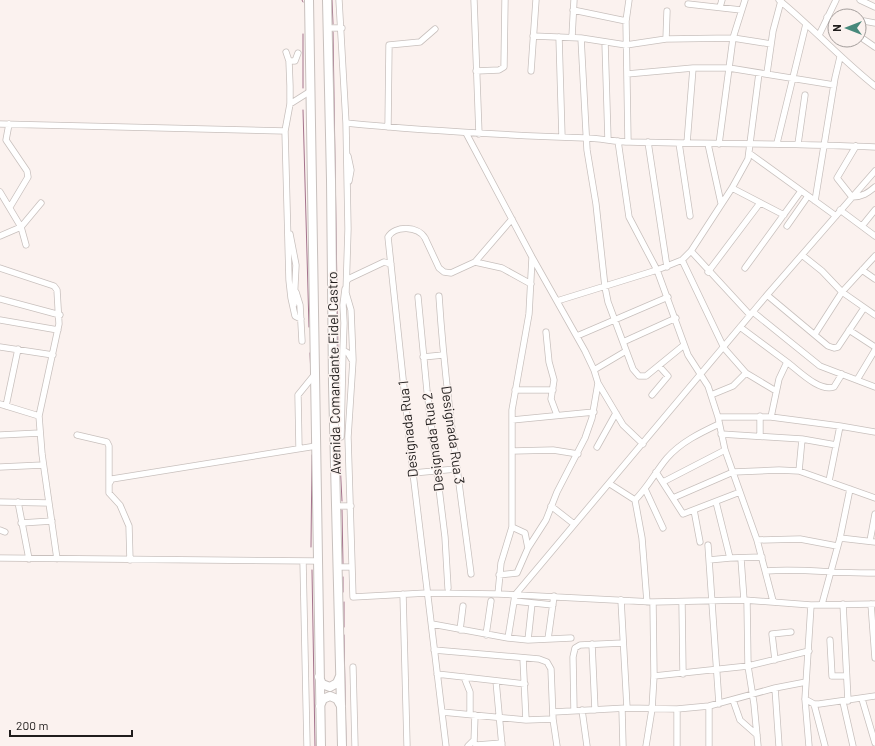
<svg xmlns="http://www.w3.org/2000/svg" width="875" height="746" viewBox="0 0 875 746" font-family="Barlow,sans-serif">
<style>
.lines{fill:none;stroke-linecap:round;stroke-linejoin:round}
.stream{stroke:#a4728c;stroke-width:1}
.minor-casing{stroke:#c8c0bd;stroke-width:7}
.highway-casing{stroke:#c8c0bd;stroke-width:10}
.minor{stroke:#fff;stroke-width:5.5}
.highway{stroke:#fff;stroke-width:8}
.labels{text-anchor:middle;stroke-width:3;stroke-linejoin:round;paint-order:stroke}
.street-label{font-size:14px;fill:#201d1c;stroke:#fbf2ef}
</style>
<rect width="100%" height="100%" fill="#fbf2ef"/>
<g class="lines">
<!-- stream -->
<path class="stream" d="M302 0 303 2
M332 0 333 24
M333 32 339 421
M303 34V88
M303 110 309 327
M310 353 311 375
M339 442 342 501
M312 444V436
M342 510 343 565
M311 547 312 455
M312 570 315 746
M343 577V592
M344 602V627
M344 635 346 746"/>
<defs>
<path id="minor" d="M339 0 346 123 348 229 346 293 351 310 353 360 348 437 353 597 427 593 498 594 653 602 744 600 811 605 875 604
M474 0 479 134
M779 0C812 27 841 59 875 86
M860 0 875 7
M688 4 741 10
M720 7 722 0
M573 10 626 21
M827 17 835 22
M328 28H342
M859 29 864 21 875 23
M819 35 836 0
M533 36 581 38 626 45 666 39 733 38 771 44
M859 36 875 47
M559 37 562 137
M572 37 574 0
M581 38 587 150 596 204 605 287 608 302 633 369 639 376H646L684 345
M666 39 667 11
M605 42 608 140
M286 52 289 61 290 86V104L285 131 289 280 291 298 295 316 301 319
M289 61H295L298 53
M476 71 499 70 504 67 505 0
M531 71 536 0
M767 73 773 31 781 1
M627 74 693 68H729L834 85
M290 104 309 92
M346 123C425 131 505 135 585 138 600 138 615 142 630 142 712 144 793 143 875 147
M0 124 285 131
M9 124 6 140 27 171 28 177 10 207
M388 127 389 45 420 42 435 29
M466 133 532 257 585 351 594 370 598 383 592 418 585 438 557 492 546 520 528 548 517 573 499 575
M618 141 629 217 657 270 688 355 708 386 718 417 725 450 757 540 773 601
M628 142 626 21 629 0
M648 142 667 267
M679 143 690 216
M687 143 693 68
M777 143 806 24
M708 144 721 203
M719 144 733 38 745 0
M798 144 805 95
M856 146 837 178 852 197C862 197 868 193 875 187
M749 153 836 216
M348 156 351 170 349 181
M732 188 784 215
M0 192 21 227 26 245
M815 201 835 78 840 57
M840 210 875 236
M787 226 808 196
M862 226 875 210
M290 234 296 265 294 304
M0 236 21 227 41 203
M802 255 822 271 842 292 875 315
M682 260 724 348 746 373 776 391
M475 262 512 219
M0 268 54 286 57 290 59 324 39 416 42 454 57 559
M745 268 801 191
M862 270 875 279
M708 272 760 203
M347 281 348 279 384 262 391 264
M345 289 343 305 344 323 343 350 348 353 352 360
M296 292 300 305 302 341
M767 295 828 346 834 348 838 347 864 308
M439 296C445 389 459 481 471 574
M418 297 427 391 445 537 448 588
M0 299 60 315
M557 301 657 270 682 260 691 251
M753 312 820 366 875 387
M750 315 691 251 732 188 748 159 759 73
M0 320 58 330
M740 327 787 362 779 379 771 417
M849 330 875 347
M546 332 549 362 554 380 551 399 557 415
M815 334 842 292 875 256
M577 336 668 297
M623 342 676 318
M0 347 53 355
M423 357 443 355
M787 362C799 371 819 392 834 387L842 374
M594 370 626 351
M857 380 875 350
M598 383 623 425 643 444
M515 390H553
M652 395 668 376 659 366
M711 395 733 386 746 373
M0 404 39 416
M6 406 18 349
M718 417H771L840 426 829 481
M512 420 594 412
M840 426 875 432
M721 434 802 439 836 445
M0 435 40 433
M77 435 107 442 109 446V484
M760 435V416
M341 437 343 350
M597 447 616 413
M299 448 298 395 315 374
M513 451 553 450 578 454
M0 467 43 465
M799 471 802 439
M656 472 683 514 740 492
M413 473 456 469
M663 482 725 450
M610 484 635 500
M645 489 663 528
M673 498 733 472 779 470 799 471 875 498
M0 502 49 503
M18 502 29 559
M716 502 730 558 762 557
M336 506H351
M551 506 574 524
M694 510 700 542
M21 523 52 521
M512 527 525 533 528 548
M0 530 5 532
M840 538 875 542
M757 540 800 539 837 546
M870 541 875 514
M708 545 719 704
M0 558 317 561
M741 559 744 600
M130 560 129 526 120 505 109 493V484L112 479 316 446
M709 560 730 558
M303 561 307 746
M337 567H352
M766 571C803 568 838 574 875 573
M403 594 407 745
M498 594 501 563 512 527V410L529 314 532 258
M621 600 627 708
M514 601 553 605
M747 601 748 666 754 704 758 746
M647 602 642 538 635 500C648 487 656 471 667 458 681 442 700 433 719 424
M682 602 683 674
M822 604 840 538 850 489
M843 604 848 701
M871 604 875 658
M432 624 508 638 528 640 571 638
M460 630 463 606
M486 635 491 601
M508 638 515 595 767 295 875 171
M548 639 554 596
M528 640 532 603
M830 640 832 676H846
M592 644 595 710
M434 650 539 659 547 662 551 669 553 719 557 746
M523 658 526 720
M775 660 772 634 791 632
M353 667 355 746
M437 674 525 684
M654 676 748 666 809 651
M464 677 470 692V714
M496 681 502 746
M775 688 779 746
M805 699 814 704H819L875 696
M862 699 875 743
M733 700 740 720 757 735
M843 702 853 746
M814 704 825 746
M622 709 623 746
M677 709V746
M582 710 587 746
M574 711 573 657 575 648 580 645 623 643
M442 712 526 720 553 719
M553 712 627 708 677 709 709 706 775 688 806 682
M475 715 474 743 477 745 502 743
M446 746 413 473 388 237C395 225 418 226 425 238L439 268 444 272 451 273 475 262 502 268 531 284
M468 746 474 740
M646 746 652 709 654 676 653 602
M709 746V706
M809 746 805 699 811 605"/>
<path id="highway" d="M309 0 321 746
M327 0 331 180 333 384 342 746
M319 677 322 684 330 687 337 683 340 676
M320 706 323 699 330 696 337 699 341 706"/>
</defs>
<!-- minor casing -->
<use href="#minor" class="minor-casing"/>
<!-- highway casing -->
<use href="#highway" class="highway-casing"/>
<!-- minor -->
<use href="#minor" class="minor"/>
<!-- highway -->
<use href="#highway" class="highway"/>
</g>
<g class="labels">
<!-- street labels -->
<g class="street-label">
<text transform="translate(334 373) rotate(-91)" y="5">Avenida Comandante Fidel Castro</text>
<text transform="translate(408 429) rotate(-96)" y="5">Designada Rua 1</text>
<text transform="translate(453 435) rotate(82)" y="5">Designada Rua 3</text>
<text transform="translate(433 442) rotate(-97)" y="5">Designada Rua 2</text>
</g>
</g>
<!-- north arrow -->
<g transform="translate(847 28) rotate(270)"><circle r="19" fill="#fbf2ef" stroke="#a39d9b"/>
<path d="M0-3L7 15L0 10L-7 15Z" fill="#47897b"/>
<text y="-6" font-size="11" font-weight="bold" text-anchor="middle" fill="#201d1c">N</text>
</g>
<!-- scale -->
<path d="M10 730v6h122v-6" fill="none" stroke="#201d1c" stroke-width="2"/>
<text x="16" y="730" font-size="12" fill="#201d1c" stroke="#fbf2ef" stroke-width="3" paint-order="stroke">200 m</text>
</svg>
